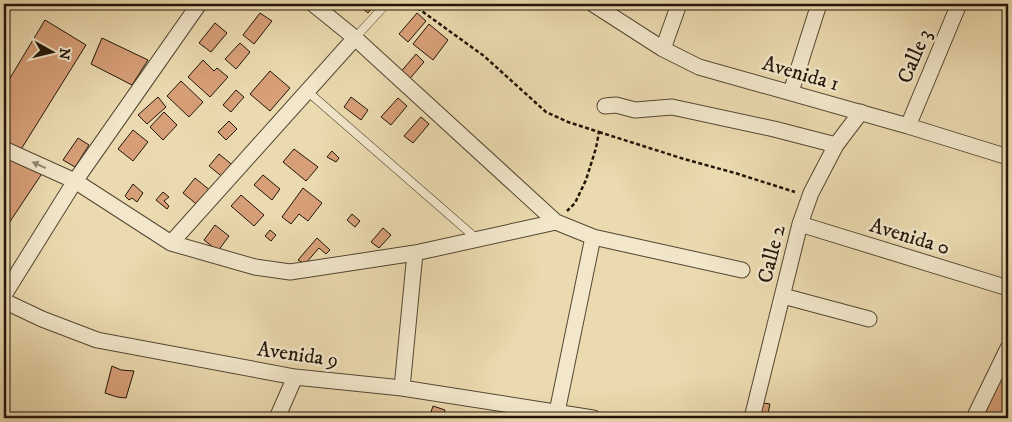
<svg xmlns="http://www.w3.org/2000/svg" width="1012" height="422" viewBox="0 0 1012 422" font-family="'IM FELL DW Pica',serif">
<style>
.building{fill:#d79f78;stroke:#221509}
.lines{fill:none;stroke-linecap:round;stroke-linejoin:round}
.service-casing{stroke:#544632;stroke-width:9}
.minor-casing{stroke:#544632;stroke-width:17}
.path{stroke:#221509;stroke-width:2.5;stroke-dasharray:4 2.5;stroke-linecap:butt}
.service{stroke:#f2e7cb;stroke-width:8}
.minor{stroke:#f2e7cb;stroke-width:15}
.oneway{fill:#948874}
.labels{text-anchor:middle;stroke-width:5;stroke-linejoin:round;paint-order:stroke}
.street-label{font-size:21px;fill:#221509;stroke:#f2e7cb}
</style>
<rect width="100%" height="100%" fill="#ebdaaf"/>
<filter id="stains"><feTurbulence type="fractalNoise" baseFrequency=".004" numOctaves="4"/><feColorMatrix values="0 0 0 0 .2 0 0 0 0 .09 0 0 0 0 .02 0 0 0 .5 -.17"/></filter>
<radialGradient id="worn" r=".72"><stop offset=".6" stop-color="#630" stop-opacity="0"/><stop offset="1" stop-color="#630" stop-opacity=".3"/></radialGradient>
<!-- building -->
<path class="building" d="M359 4H375L368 13 358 5Z
M260 13 272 21 254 44 243 35Z
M417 13 426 21 408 42 399 34Z
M45 20 86 45 20 151 4 141V88Z
M215 23 227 33 211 52 199 43Z
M429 24 448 40 433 60 413 44Z
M102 38 148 60 132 85 91 64Z
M240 43 250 52 236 69 225 59Z
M416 54 424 62 407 82 399 74Z
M203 60 214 71 217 68 228 77 210 97 188 77Z
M270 71 290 88 270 111 250 94Z
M181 81 203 102 189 117 167 96Z
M236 90 244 97 231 112 223 105Z
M158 97 166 107 147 124 138 115Z
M351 97 368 110 361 120 344 107Z
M398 98 407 106 391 125 381 117Z
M164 112 177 125 163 140 150 127Z
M421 117 429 124 413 143 404 136Z
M229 121 237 129 226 140 218 132Z
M133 130 148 142 133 161 118 149Z
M78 138 89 145 75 167 63 160Z
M294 149 318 167 306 181 283 162Z
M332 151 339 158 336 162 327 157Z
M4 153 43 172 9 223 4 219Z
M219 154 235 167 225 179 209 166Z
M263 175 280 189 272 200 254 185Z
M195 178 212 192 200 207 183 193Z
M133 184 143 193 137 202 132 198 129 200 125 196Z
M303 188 322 203 308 221 299 214 291 224 282 217Z
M163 192 169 197 164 201 169 206 167 209 156 200Z
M241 195 264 215 254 226 231 206Z
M352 214 360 221 355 227 347 220Z
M215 225 229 236 218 251 204 240Z
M383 228 391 235 379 248 371 242Z
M270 230 276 235 271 241 265 236Z
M317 238 330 250 326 254 319 248 305 264 298 260Z
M1008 352V418H978Z
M112 366 121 370 134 371 126 398 117 397 105 393Z
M763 403 770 404 767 418H759Z
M433 406 445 410 442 418H429Z"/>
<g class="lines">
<defs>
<path id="service" d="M355 38 386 4
M307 91 477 239"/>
<path id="minor" d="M313 4 355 38 556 222 593 237 742 270
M593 4 663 49 699 67 908 126 1008 157
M663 49 679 4
M791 92 819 4
M605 106 616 105 635 110 672 107 774 129 836 145
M908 126 959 4
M4 149 75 181 171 243 255 267 290 272 415 253 556 222
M800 224 1008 288
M171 243 355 38
M4 295 75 181 199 4
M783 296 869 319
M4 301 42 319 97 340 295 377 402 388 593 418
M402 388 415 253
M557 412 593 237
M277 418 295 377
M752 418 800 224 811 193 836 145 861 112
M974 418 1008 348"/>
</defs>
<!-- service casing -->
<use href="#service" class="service-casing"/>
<!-- minor casing -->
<use href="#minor" class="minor-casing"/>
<!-- path -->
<path class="path" d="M412 4 484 56 546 112 568 122 599 132 596 148 586 180 575 203 567 211
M599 132 684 159 735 173 795 192"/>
<!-- service -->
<use href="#service" class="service"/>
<!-- minor -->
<use href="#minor" class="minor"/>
</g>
<!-- one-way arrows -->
<defs><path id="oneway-solid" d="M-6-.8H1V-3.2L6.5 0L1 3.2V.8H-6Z" transform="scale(1.25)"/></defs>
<use class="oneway" href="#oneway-solid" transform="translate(39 165) rotate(-156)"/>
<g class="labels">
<!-- street labels -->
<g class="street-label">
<text transform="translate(914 56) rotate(-67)" y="7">Calle 3</text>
<text transform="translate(801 73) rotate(16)" y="7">Avenida 1</text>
<text transform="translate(910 236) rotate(17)" y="7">Avenida 0</text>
<text transform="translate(771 254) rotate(-76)" y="7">Calle 2</text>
<text transform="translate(298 354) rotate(8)" y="7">Avenida 9</text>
</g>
</g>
<!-- margin -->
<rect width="1012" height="422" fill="none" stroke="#ebdaaf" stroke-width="20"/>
<rect x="5" y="5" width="1002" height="412" fill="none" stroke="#221509" stroke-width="2.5"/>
<rect x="10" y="10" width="992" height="402" fill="none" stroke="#221509"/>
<!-- north arrow -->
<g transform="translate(52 52) rotate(98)" stroke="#f2e7cb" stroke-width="4" paint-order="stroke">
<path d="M0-4L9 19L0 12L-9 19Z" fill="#221509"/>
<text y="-8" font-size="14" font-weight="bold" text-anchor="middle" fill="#221509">N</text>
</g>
<rect width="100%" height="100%" filter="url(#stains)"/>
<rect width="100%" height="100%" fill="url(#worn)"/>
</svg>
